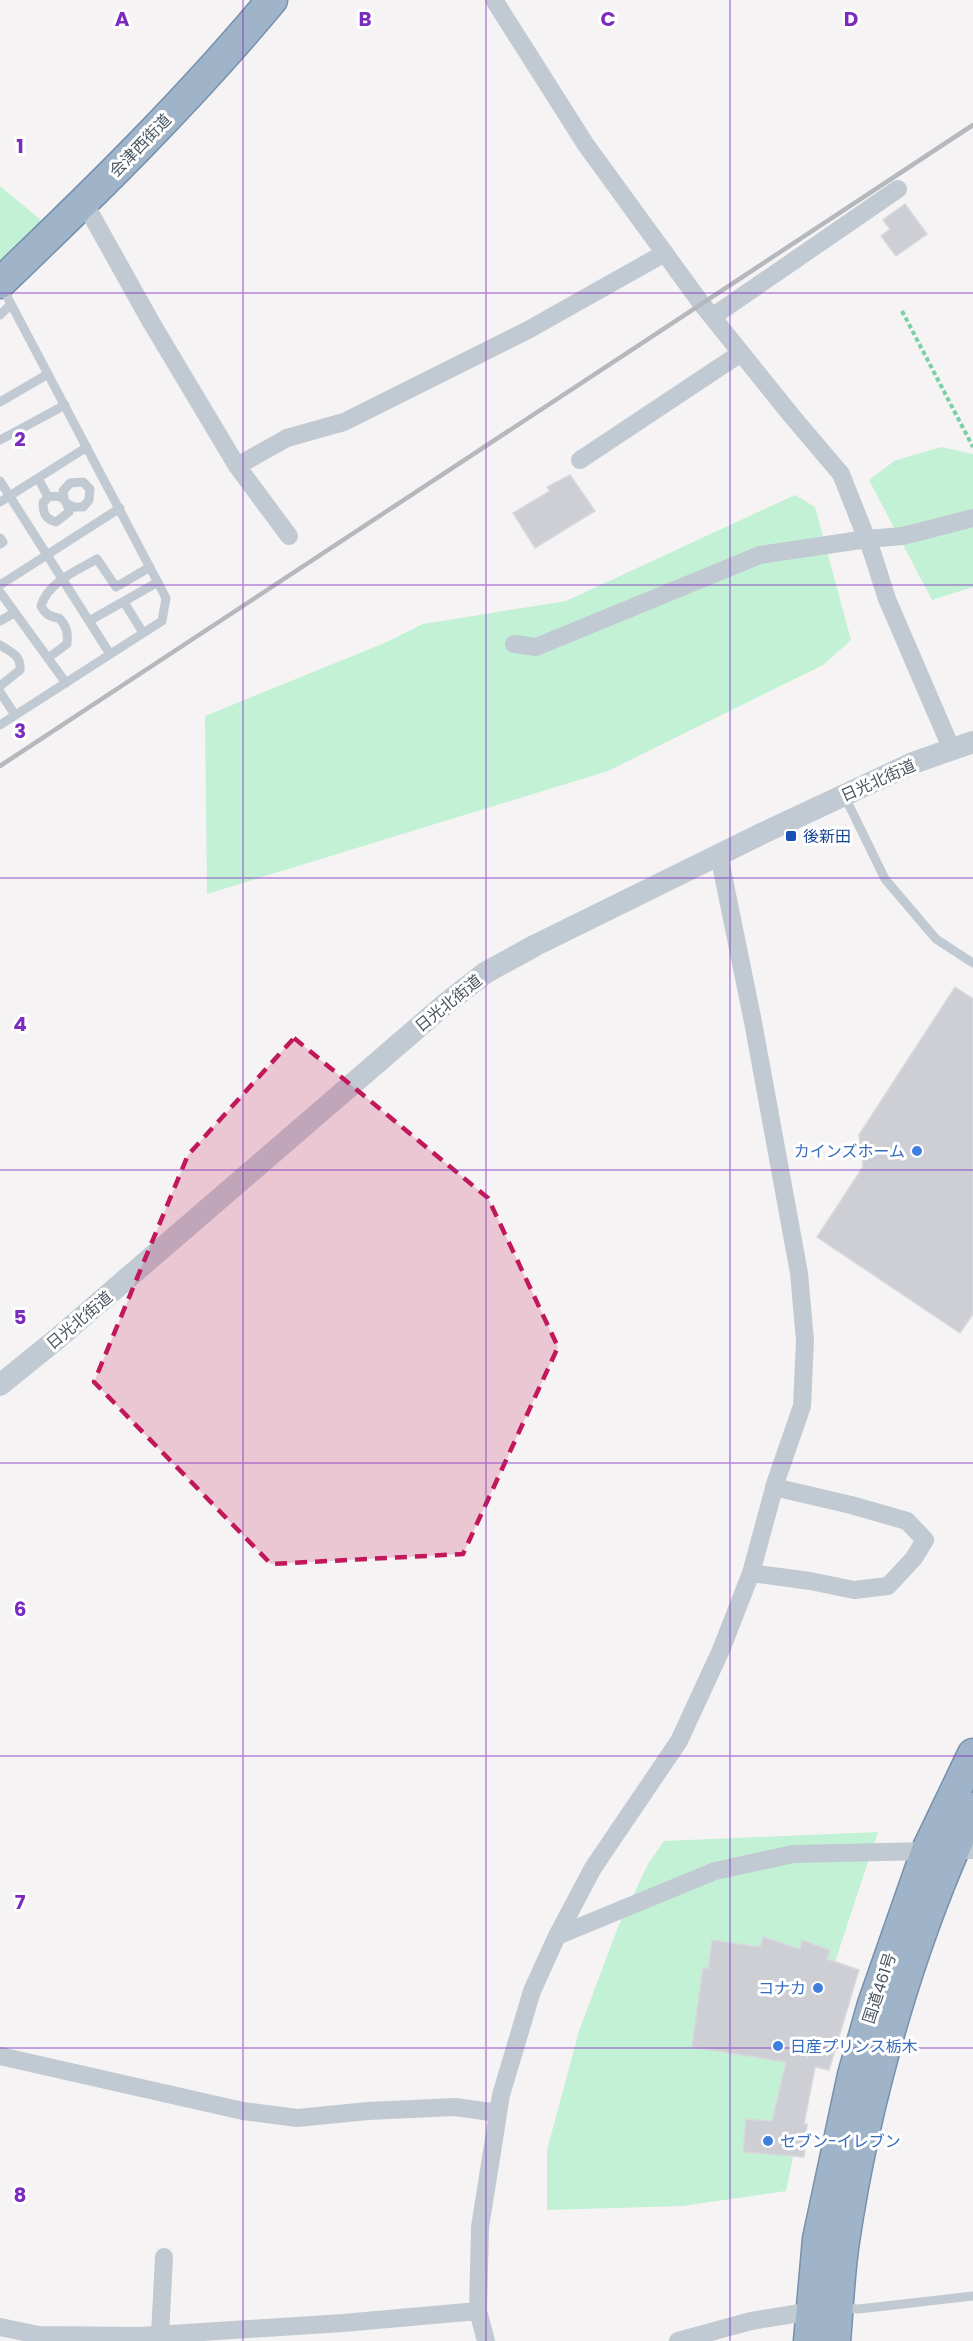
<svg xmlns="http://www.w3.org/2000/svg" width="973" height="2341" viewBox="0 0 973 2341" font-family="Poppins,'Noto Sans JP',sans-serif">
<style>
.green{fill:#c3f1d5}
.building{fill:#cdcfd5;stroke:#d7d9de;stroke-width:1.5}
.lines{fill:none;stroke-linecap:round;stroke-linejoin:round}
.trunk-casing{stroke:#7690ad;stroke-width:33}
.path{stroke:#7ad0a6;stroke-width:4;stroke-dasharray:4.5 3;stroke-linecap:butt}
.service{stroke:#c1cad2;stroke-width:9}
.minor{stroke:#c1cad2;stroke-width:18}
.tertiary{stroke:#c1cad2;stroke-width:22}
.trunk{stroke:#9fb4c9;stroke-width:30}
.rail{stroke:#b5b8bd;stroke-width:4.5}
.marked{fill:#c2185b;fill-opacity:0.2;stroke:#c2185b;stroke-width:4.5;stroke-dasharray:12 8;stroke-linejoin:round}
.grid{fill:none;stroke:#7b2cbf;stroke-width:1.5;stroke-opacity:0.55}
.transit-dot{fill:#1a4fb4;stroke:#fff;stroke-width:2}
.shop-dot{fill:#3f7fe0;stroke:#fff;stroke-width:2}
.labels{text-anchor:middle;stroke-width:6;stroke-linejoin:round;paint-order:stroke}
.street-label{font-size:16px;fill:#4a5661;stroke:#fff}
.transit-label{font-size:16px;fill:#164399;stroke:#fff;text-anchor:start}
.shop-label{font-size:16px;fill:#366cbe;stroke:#fff;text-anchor:end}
.grid-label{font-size:20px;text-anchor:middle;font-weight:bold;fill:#7b2cbf;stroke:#fff;stroke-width:6;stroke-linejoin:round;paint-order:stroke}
</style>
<rect width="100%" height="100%" fill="#f5f3f3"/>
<!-- green -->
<path class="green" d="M0 186 54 231 0 283Z
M941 447 973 454V587L932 600 869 480 894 461Z
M795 495 815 507 851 640 823 665 608 771 207 894 205 716 387 642 423 624 566 601Z
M878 1832 829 1980 786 2191 682 2206 547 2210V2150L579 2031 618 1927 648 1864 664 1841Z"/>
<!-- building -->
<path class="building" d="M905 204 927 234 896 256 881 236 890 229 883 220Z
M570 475 595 511 535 548 513 513 550 491 547 487Z
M955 987 973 999V1314L960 1333 817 1237 863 1167 859 1135Z
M763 1937 800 1949 802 1940 830 1950 827 1959 859 1970 829 2070 815 2067 804 2124H807L804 2157 743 2152 746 2119 772 2121 786 2062 692 2047 703 1967 708 1969 712 1940 760 1947Z"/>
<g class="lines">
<defs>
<path id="trunk" d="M0 283C94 193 188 101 272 0
M809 2341 818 2239 853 2075 873 2004 927 1850 973 1754
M835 2341C838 2308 839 2274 844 2241 865 2100 911 1936 973 1808"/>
</defs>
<!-- trunk casing -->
<use href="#trunk" class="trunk-casing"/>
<!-- path -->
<path class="path" d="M902 311 973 447"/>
<!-- service -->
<path class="service" d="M0 315 11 304
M0 402 48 374
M0 440 65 405
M38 478 48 497 43 503C43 513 45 519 56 522L69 512C67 499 61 494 48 497
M0 481 110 654
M64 498 63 491 70 483 83 482 90 489 89 500 83 507H74L67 504
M0 502 87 447
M0 538 3 542 0 544
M0 585 120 508
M0 592 66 683
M124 602 143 633
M0 621 14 613
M89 621 158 582
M0 645C11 652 21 655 20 670L0 686
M48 658 67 644C68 633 67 626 59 618 50 617 45 614 41 606 48 582 76 571 97 559L116 587 150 567
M0 692 15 715
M0 725 162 621 166 598 1 285
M844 795 885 879 936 939 973 963
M841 2308 859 2309 973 2296"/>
<!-- minor -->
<path class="minor" d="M494 0 586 145 701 303 791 415 841 474 872 552 887 599 952 750
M84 202 151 322 237 466 289 536
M712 317 898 189
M580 460 741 353
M237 466 287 438 344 422 528 330 665 253
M514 644 536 647 760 555 867 539 903 536 973 518
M751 1573 810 1581 854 1590 888 1586 914 1558 925 1540 907 1521 851 1505 774 1487
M557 1936 593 1868 679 1741 721 1650 751 1573 776 1481 802 1406 805 1341 799 1273 753 1022 719 855
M0 2056 243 2111 297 2118 368 2111 455 2107 498 2113
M0 2327 39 2335 140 2336 343 2323 478 2311
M160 2335 164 2257
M486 2341 478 2311 480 2227 501 2095 532 1991 557 1936 715 1871 793 1854 973 1850
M678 2341 751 2321 819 2310"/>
<!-- tertiary -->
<path class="tertiary" d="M0 1385 58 1338 444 1005 485 973 536 945 761 834 913 763 973 742"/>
<!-- trunk -->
<use href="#trunk" class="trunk"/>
<!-- rail -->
<path class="rail" d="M0 766 973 125"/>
</g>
<!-- marked area -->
<path class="marked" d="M294 1038 488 1198 558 1347 463 1554 271 1564 94 1382 188 1155Z"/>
<!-- grid -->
<path class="grid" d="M243 0V2341M486 0V2341M730 0V2341M0 293H973M0 585H973M0 878H973M0 1170H973M0 1463H973M0 1756H973M0 2048H973"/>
<!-- markers -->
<rect class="transit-dot" x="785" y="830" width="12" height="12" rx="3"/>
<g class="shop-dot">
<circle cx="917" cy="1151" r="6"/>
<circle cx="818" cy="1988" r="6"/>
<circle cx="778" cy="2046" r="6"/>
<circle cx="768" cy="2141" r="6"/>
</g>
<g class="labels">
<!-- street labels -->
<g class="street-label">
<text transform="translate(140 145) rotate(-46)" y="6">会津西街道</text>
<text transform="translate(878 780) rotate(-24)" y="6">日光北街道</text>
<text transform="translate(448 1003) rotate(-39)" y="6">日光北街道</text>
<text transform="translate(79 1320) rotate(-40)" y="6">日光北街道</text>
<text transform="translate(879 1988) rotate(-72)" y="6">国道461号</text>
</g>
<!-- transit labels -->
<g class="transit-label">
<text x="803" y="842">後新田</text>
</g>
<!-- shop labels -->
<g class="shop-label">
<text x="905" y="1157">カインズホーム</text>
<text x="806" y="1994">コナカ</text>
<text x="790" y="2052" text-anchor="start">日産プリンス栃木</text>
<text x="780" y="2147" text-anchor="start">セブン-イレブン</text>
</g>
</g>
<g class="grid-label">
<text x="122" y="26">A</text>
<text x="365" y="26">B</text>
<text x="608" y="26">C</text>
<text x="851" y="26">D</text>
<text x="20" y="153">1</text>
<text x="20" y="446">2</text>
<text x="20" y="738">3</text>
<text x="20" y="1031">4</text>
<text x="20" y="1324">5</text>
<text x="20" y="1616">6</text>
<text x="20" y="1909">7</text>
<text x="20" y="2202">8</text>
</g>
</svg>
